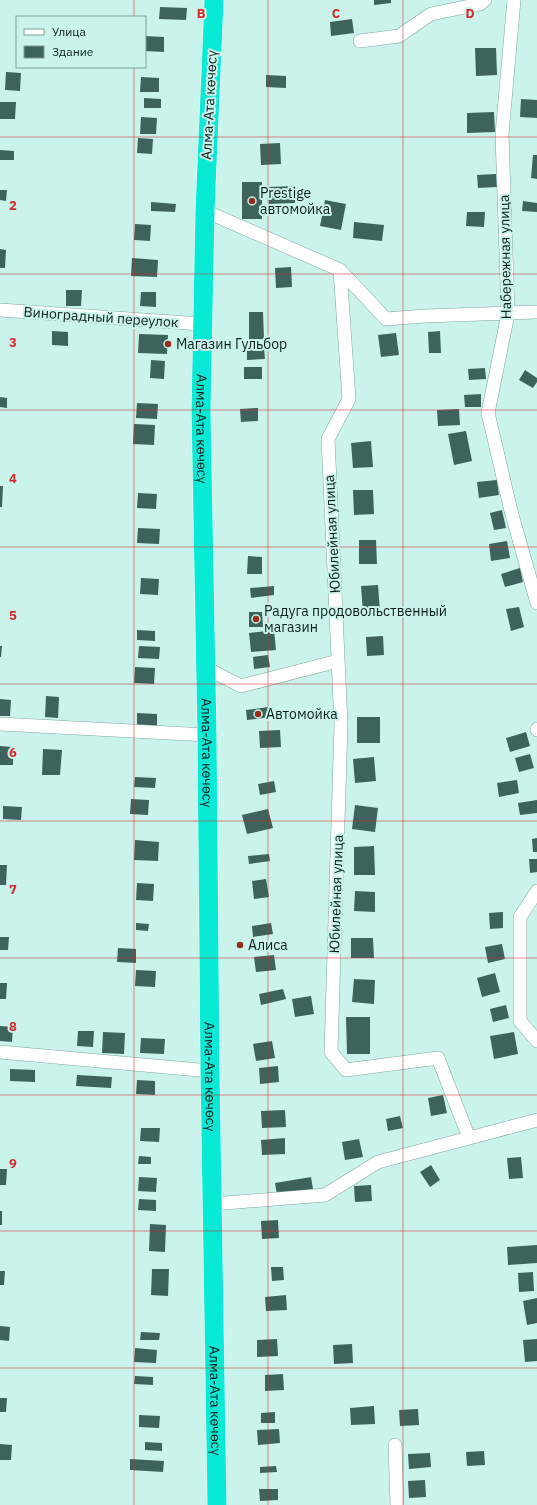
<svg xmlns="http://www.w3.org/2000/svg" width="537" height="1505" viewBox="0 0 537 1505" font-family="'IBM Plex Sans',sans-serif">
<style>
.building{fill:#3e635d}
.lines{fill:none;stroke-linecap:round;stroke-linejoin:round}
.minor-casing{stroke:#7fa6a0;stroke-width:14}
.highway-casing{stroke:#fff;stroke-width:20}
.minor{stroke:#fff;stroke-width:13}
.highway{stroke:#08ead6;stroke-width:19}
.grid{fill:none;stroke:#d62828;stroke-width:1;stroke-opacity:0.55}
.poi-dot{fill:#962d15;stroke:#caf3ec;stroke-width:1.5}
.labels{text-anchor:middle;stroke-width:4;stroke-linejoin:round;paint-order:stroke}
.street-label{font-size:14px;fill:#0e1e1b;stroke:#caf3ec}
.poi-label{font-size:14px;fill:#0e1e1b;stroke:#caf3ec;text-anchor:start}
.grid-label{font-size:13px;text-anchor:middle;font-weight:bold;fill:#d62828;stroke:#caf3ec;stroke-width:4;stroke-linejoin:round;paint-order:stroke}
</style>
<rect width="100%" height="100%" fill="#caf3ec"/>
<!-- building -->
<path class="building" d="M374 0H391V3L374 5Z
M160 7 187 8 186 20 159 19Z
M352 19 354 33 331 36 330 22Z
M145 36 164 37V52L145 51Z
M475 48H496L497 75 476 76Z
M6 72 21 73 20 91 5 90Z
M266 75 286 76V88L266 87Z
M141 77 159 78V92H140Z
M144 98 161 99V108H144Z
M521 99 537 100V118L520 117Z
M0 102H16L15 119H0Z
M494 112 495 132 467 133V113Z
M141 117 157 118 156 134H140Z
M138 138 153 139 152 154 137 153Z
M280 143 281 164 261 165 260 144Z
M0 150 14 151V160H0Z
M533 155H537V179L531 178Z
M496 174 497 187 478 188 477 175Z
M242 182H262V219H242Z
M295 186V203L269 204 268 187Z
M0 190H7L6 201 0 200Z
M325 200 346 204 341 230 320 226Z
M523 201 537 203V212L522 211Z
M151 202 176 204 175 212 151 211Z
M467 212H485L484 227 466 226Z
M354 222 384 225 382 241 353 238Z
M135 224 151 225 150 241 134 240Z
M0 249 6 250 5 268H0Z
M132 258 158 260 157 277 131 276Z
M291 267 292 287 276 288 275 268Z
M66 290H82L81 306H66Z
M141 292H156V307L140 306Z
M249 312H263L264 339 249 340Z
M52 331 68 332V346L52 345Z
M440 331 441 353H429L428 332Z
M396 333 399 355 381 357 378 335Z
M139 334 168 335 167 354 138 353Z
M264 347 265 359 247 360V348Z
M151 360 165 361 164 379 150 378Z
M244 367H262V379H244Z
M485 368 486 379 469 380 468 369Z
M525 370 537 378V382L533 388 519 380Z
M481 394V407H465L464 395Z
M0 397 7 398V408L0 407Z
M137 403 158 404 157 419 136 418Z
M258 408V421L241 422 240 409Z
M459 409 460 425 438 426 437 410Z
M134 424 155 425 154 445 133 444Z
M466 431 472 461 454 465 448 434Z
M371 441 373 467 353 468 351 443Z
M497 480 499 495 479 498 477 482Z
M0 486H3L2 507H0Z
M353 490H373L374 514 354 515Z
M138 493 157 494 156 509 137 508Z
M502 510 506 528 494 530 490 513Z
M138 528 160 529 159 544 137 543Z
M359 540H376L377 564H359Z
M507 541 510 558 491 561 489 544Z
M248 556 262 557V574H247Z
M520 568 523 582 505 587 501 574Z
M141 578 159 579 158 595 140 594Z
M378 585 380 611 363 613 361 586Z
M274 586V595L251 598 250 588Z
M519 607 524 627 511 631 506 609Z
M249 612H262L263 627H249Z
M137 630 155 631V641L137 640Z
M274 630 276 650 251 652 249 633Z
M383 636 384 655 367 656 366 637Z
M0 646H2L1 657H0Z
M139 646 160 647 159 659 138 658Z
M268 655 270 667 254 669 253 657Z
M135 667 155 668 154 684 134 683Z
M46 696 59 697 58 718 45 717Z
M0 699 11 700 10 716H0Z
M269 707 271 717 247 720 246 710Z
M137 713 157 714V726L137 725Z
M357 717H380V743H357Z
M280 730 281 747 260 748 259 731Z
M526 732 530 746 510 752 506 738Z
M0 746 13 747V765H0Z
M43 749 62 750 60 775H42Z
M530 754 534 768 519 772 515 758Z
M374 757 376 781 355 783 353 759Z
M135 777 156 778 155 788 134 787Z
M517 780 519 793 499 797 497 783Z
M274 781 276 792 260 795 258 784Z
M131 799 149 800 148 815 130 814Z
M537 800V813L520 815 518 803Z
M355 805 378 808 375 832 352 829Z
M3 806 22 807 21 820 3 819Z
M268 809 273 828 247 834 242 815Z
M537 838V852H533L532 839Z
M135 840 159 842 158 861 134 860Z
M374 846 375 875H354V847Z
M269 854 270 861 249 864 248 856Z
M529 859H537V872L530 873Z
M0 865H7L6 885H0Z
M266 879 269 897 254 899 252 881Z
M137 883 154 884 153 901 136 900Z
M355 891 375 892V912L354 911Z
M503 912V928L490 929 489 913Z
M136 923 149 924 148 931 136 930Z
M271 923 273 934 253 937 252 926Z
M0 937H9L8 950H0Z
M351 938H373L374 958H351Z
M502 944 505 959 488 963 485 947Z
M118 948 136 949V963L117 962Z
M274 955 276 970 256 972 254 957Z
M136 970 156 971 155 987 135 986Z
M495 973 500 992 482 997 477 978Z
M354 979 375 980 374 1004 352 1002Z
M0 983H7L6 999H0Z
M283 989 286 999 261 1005 259 994Z
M311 996 314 1014 295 1017 292 999Z
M506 1005 509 1018 493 1022 490 1009Z
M346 1017H370V1054H347Z
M0 1026 13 1027 12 1042 0 1041Z
M78 1031H94L93 1047 77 1046Z
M103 1032 125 1033 124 1054 102 1053Z
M514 1032 518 1054 494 1059 490 1036Z
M141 1038 165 1039 164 1054 140 1053Z
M272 1041 275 1058 256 1061 253 1044Z
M278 1066 279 1082 260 1084 259 1068Z
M10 1069 35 1070V1082L10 1081Z
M77 1075 112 1077 111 1088 76 1086Z
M137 1080 155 1081V1095L136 1094Z
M443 1095 447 1113 431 1116 428 1098Z
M285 1110 286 1127 262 1128 261 1111Z
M400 1116 403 1128 388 1131 386 1119Z
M141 1128H160L159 1142 140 1141Z
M285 1138V1154L262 1155 261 1140Z
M359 1139 363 1157 345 1160 342 1142Z
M139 1156 151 1157V1164H138Z
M521 1157 523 1178 509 1179 507 1158Z
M431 1165 440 1180 430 1187 420 1172Z
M0 1169H7L6 1185H0Z
M139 1177 157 1178 156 1192 138 1191Z
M311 1177 313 1189 277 1195 275 1183Z
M371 1185 372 1201 355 1202 354 1186Z
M139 1199 156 1200V1211L138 1210Z
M0 1211H2V1225H0Z
M278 1220 279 1238 262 1239 261 1221Z
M150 1224 166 1225 165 1252 149 1251Z
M537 1245V1263L508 1265 507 1247Z
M271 1267H283L284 1280 272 1281Z
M152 1269H169L168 1296 151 1295Z
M0 1271H5L4 1285H0Z
M533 1272 534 1291 519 1292 518 1273Z
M286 1295 287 1310 266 1311 265 1297Z
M537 1298V1323L527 1325 523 1301Z
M0 1326 10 1327 9 1341 0 1340Z
M141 1332 160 1333 159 1340H140Z
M277 1339 278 1356 257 1357V1340Z
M537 1339V1361L525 1362 523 1340Z
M352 1344 353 1363 334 1364 333 1345Z
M135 1348 157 1350 156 1363 134 1362Z
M283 1374 284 1390 265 1391V1375Z
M135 1376 153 1377V1385L134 1384Z
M0 1398H7L6 1412H0Z
M374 1406 375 1424 351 1425 350 1408Z
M418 1409 419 1425 400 1426 399 1410Z
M275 1412V1423H261V1413Z
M139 1415 160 1416 159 1428 139 1427Z
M279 1429 280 1443 258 1445 257 1430Z
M145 1442 162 1443V1451L145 1450Z
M0 1444 12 1445 11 1460H0Z
M484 1451 485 1465 467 1466 466 1452Z
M430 1453 431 1467 409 1469 408 1454Z
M130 1459 164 1461 163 1472 130 1470Z
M276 1466 277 1472 260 1473V1467Z
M425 1480 426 1497 409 1498 408 1481Z
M259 1489H278V1500L260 1501Z"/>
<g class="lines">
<defs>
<path id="minor" d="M514 0 502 134 508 314 488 413 511 511 537 603
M360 41 399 36 431 14 480 4 485 0
M205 211 340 270 386 319 425 316 537 312
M0 310 202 324
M206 668 241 686 338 661
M0 724 207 735
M537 729V730
M537 891 520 917V1021L537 1041
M0 1052 210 1071
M469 1138 537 1120
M212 1204 325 1195 378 1162 469 1138 438 1058 346 1070 331 1052 341 724 328 439 349 399 340 270
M395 1445 397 1505"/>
<g id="highway">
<path id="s1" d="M214 0 205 211 201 410 207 735 210 1071 217 1505"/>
</g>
</defs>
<!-- minor casing -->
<use href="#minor" class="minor-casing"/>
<!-- highway casing -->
<use href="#highway" class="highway-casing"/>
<!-- minor -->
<use href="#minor" class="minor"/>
<!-- highway -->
<use href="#highway" class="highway"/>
</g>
<!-- grid -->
<path class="grid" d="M134 0V17M268 0V1505M403 0V1505M134 67V1505M0 137H537M0 274H537M0 410H537M0 547H537M0 684H537M0 821H537M0 958H537M0 1095H537M0 1231H537M0 1368H537"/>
<!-- markers -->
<g class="poi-dot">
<circle cx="252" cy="201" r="4"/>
<circle cx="168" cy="344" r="4"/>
<circle cx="256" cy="619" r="4"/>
<circle cx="258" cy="714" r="4"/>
<circle cx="240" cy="945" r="4"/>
</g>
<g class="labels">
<!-- street labels -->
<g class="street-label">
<text transform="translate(209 105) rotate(-87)" y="5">Алма-Ата көчөсү</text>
<text transform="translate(505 257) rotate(-91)" y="5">Набережная улица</text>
<text transform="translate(101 317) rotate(4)" y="5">Виноградный переулок</text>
<text dy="5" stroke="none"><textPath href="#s1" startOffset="429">Алма-Ата көчөсү</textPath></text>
<text transform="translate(332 534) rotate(-93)" y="5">Юбилейная улица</text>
<text dy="5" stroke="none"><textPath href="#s1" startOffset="753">Алма-Ата көчөсү</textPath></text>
<text transform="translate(336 894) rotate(-88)" y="5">Юбилейная улица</text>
<text dy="5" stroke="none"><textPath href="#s1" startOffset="1077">Алма-Ата көчөсү</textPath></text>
<text dy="5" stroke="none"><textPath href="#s1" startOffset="1401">Алма-Ата көчөсү</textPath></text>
</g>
<!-- poi labels -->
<g class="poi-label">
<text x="260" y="198">Prestige<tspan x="260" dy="16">автомойка</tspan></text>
<text x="176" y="349">Магазин Гульбор</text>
<text x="264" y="616">Радуга продовольственный<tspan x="264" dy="16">магазин</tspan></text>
<text x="266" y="719">Автомойка</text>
<text x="248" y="950">Алиса</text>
</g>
</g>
<g class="grid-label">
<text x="201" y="18">B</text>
<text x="336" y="18">C</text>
<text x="470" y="18">D</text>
<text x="13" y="210">2</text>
<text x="13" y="347">3</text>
<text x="13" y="483">4</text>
<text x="13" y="620">5</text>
<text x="13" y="757">6</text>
<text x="13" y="894">7</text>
<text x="13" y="1031">8</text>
<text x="13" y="1168">9</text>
</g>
<!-- legend -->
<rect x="16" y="16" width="130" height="52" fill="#caf3ec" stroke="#7f9e98"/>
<rect x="24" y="29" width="20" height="6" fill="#ffffff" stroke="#7f9e98"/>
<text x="52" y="36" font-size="12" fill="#0e1e1b">Улица</text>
<rect x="24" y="46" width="20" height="12" fill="#3e635d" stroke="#7f9e98"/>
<text x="52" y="56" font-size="12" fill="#0e1e1b">Здание</text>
</svg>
